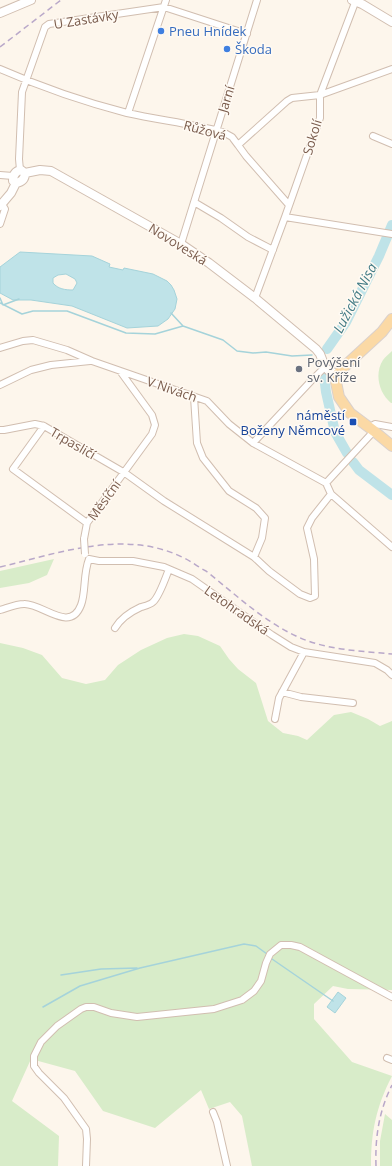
<svg xmlns="http://www.w3.org/2000/svg" width="392" height="1166" viewBox="0 0 392 1166" font-family="'Open Sans',sans-serif">
<style>
.green{fill:#d8ecc9}
.water{fill:#bfe3e8;stroke:#a5d3da;fill-rule:evenodd}
.lines{fill:none;stroke-linecap:round;stroke-linejoin:round}
.stream{stroke:#a5d3da;stroke-width:1.5}
.river{stroke:#bfe3e8;stroke-width:10}
.minor-casing{stroke:#d1beb0;stroke-width:8}
.tertiary-casing{stroke:#d1beb0;stroke-width:10}
.primary-casing{stroke:#dad1cd;stroke-width:12}
.minor{stroke:#fff;stroke-width:6}
.tertiary{stroke:#fff;stroke-width:8}
.primary{stroke:#fbd9a5;stroke-width:10}
.rail{stroke:#b9a8c9;stroke-width:1.5;stroke-dasharray:6 4;stroke-linecap:butt}
.minor-bridge-casing{stroke:#d1beb0;stroke-width:8;stroke-linecap:butt}
.minor-bridge{stroke:#fff;stroke-width:6}
.shop-dot{fill:#3f7fe0;stroke:#fffaf3;stroke-width:1.5}
.worship-dot{fill:#6b7280;stroke:#fffaf3;stroke-width:1.5}
.transit-dot{fill:#1a4fb4;stroke:#fffaf3;stroke-width:1.5}
.labels{text-anchor:middle;stroke-width:3;stroke-linejoin:round;paint-order:stroke}
.street-label{font-size:13px;fill:#7a5c4d;stroke:#fffaf3}
.shop-label{font-size:13px;fill:#366cbe;stroke:#fffaf3;text-anchor:start}
.worship-label{font-size:13px;fill:#5b616d;stroke:#fffaf3;text-anchor:start}
.transit-label{font-size:13px;fill:#164399;stroke:#fffaf3;text-anchor:end}
.water-label{font-size:14px;font-style:italic;fill:#437c86;stroke:#fffaf3}
</style>
<rect width="100%" height="100%" fill="#fdf6ec"/>
<!-- green -->
<path class="green" d="M392 351V403H391C379 393 374 374 383 360 385 357 389 354 392 351Z
M54 559 47 575 29 583 0 588V571Z
M184 634 198 636 220 646 229 659 238 669 256 683 268 721 283 733 298 736 307 740 334 715 351 712 368 719 380 726 392 721V990L348 989 333 986 314 1004V1019L352 1062 392 1076C376 1107 371 1132 371 1166H252L242 1116 230 1102 209 1109 201 1090 155 1128 103 1111 75 1071 31 1059 12 1101 59 1136 58 1166H0V643L23 648 42 655 62 678 86 684 105 680 118 665 141 650 167 638Z
M385 1114 392 1120V1166H380V1141Z"/>
<!-- water -->
<path class="water" d="M20 252 92 256 110 264 109 267 123 270 124 268 153 274 167 281 171 285 174 290 177 299 175 309 168 319 158 326 127 328 72 306 31 300H13L0 293V267ZM66 274 75 279 77 283 73 290C65 290 58 289 53 283V278L58 275Z
M338 992 346 998 335 1013 327 1007Z"/>
<g class="lines">
<!-- stream -->
<path class="stream" d="M0 298 3 305 19 299
M0 303 22 314 33 311H67L126 333 155 334 183 326 223 340 237 351 253 353 266 352 292 356 312 355
M171 313 183 326
M272 959 333 1001
M61 975 101 969 137 968
M43 1007 80 986 140 968 244 944 256 946 267 954"/>
<!-- river -->
<path class="river" d="M327 349 346 322 379 256 392 225
M324 376 326 392 335 432 347 453
M353 462 359 470 392 495"/>
<defs>
<path id="minor" d="M0 69C41 87 84 102 127 113 159 120 192 124 223 132L232 137 238 145 287 101 292 98 320 95 392 69
M128 113 166 0
M373 136 392 144
M238 145 246 156 289 205
M20 170 19 159 22 92 45 27 49 24 164 7 247 34
M0 175 13 176
M194 202 221 218 248 237 273 250
M285 217 392 234
M0 224 5 209 2 204
M181 244 257 0
M255 298 285 217 320 118V95L356 0
M0 348 23 341 33 340 67 350 92 361 207 401 229 424 253 443 326 483
M0 385 31 370 51 365 90 361
M194 397 197 443 203 458 229 491 256 508 265 518 262 538 254 557
M44 426 13 469 87 523
M370 427 375 424 392 427
M0 430H4L35 424 44 426 125 473 164 501 254 557 269 571 300 594 310 598 315 596 314 559 307 528 312 518 331 494
M253 443 311 381 325 367
M326 483 331 494 392 547
M326 483 374 431
M84 539 87 523 152 434 155 425 152 415 120 371
M89 559 99 561H133L164 567 192 579 272 635 291 647 304 652 375 663 387 670 392 675
M0 610C7 608 16 604 24 604 42 603 70 634 81 605 86 592 83 574 89 559
M115 628C121 618 130 612 141 607 144 606 150 605 153 602 159 597 166 577 169 569
M282 692 301 697 353 703
M275 719 279 698 304 652
M387 1058 392 1060
M213 1112 217 1122 227 1166
M86 1166 87 1139 86 1129 64 1098 39 1073 34 1066V1056L41 1042 57 1026 81 1009 86 1007H94L111 1013 137 1017 214 1009 242 1000 254 991 261 981 266 963 270 954 281 945H291L300 947 392 997"/>
<path id="tertiary" d="M352 0 362 4 392 22
M0 13 31 0
M21 170 25 173C25 179 22 182 16 183L13 181C13 175 15 171 21 170Z
M25 173 40 170 51 171 181 244 209 263 255 298 316 349 320 354 325 367 329 371 338 374
M0 206 11 193 16 183"/>
<path id="primary" d="M392 319 382 332 345 366 338 374 336 382 339 397 350 413 374 431 392 446"/>
</defs>
<!-- minor casing -->
<use href="#minor" class="minor-casing"/>
<!-- tertiary casing -->
<use href="#tertiary" class="tertiary-casing"/>
<!-- primary casing -->
<use href="#primary" class="primary-casing"/>
<!-- minor -->
<use href="#minor" class="minor"/>
<!-- tertiary -->
<use href="#tertiary" class="tertiary"/>
<!-- primary -->
<use href="#primary" class="primary"/>
<!-- rail -->
<path class="rail" d="M0 47 61 0
M0 567C59 553 124 529 182 557 191 561 198 567 206 571 235 594 262 620 296 636 325 650 360 651 392 654
M376 1166C375 1137 379 1111 392 1085"/>
<defs>
<path id="minor-bridge" d="M84 539 85 554"/>
</defs>
<!-- minor-bridge casing -->
<use href="#minor-bridge" class="minor-bridge-casing"/>
<!-- minor-bridge -->
<use href="#minor-bridge" class="minor-bridge"/>
</g>
<!-- markers -->
<g class="shop-dot">
<circle cx="161" cy="31" r="4"/>
<circle cx="227" cy="49" r="4"/>
</g>
<circle class="worship-dot" cx="299" cy="369" r="4"/>
<rect class="transit-dot" x="349" y="418" width="8" height="8" rx="2"/>
<g class="labels">
<!-- street labels -->
<g class="street-label">
<text transform="translate(86 19) rotate(-9)" y="5">U Zastávky</text>
<text transform="translate(226 99) rotate(-73)" y="5">Jarní</text>
<text transform="translate(205 130) rotate(15)" y="5">Růžová</text>
<text transform="translate(312 137) rotate(-73)" y="5">Sokolí</text>
<text transform="translate(178 244) rotate(32)" y="5">Novoveská</text>
<text transform="translate(172 389) rotate(19)" y="5">V Nivách</text>
<text transform="translate(73 443) rotate(30)" y="5">Trpasličí</text>
<text transform="translate(104 500) rotate(-54)" y="5">Měsíční</text>
<text transform="translate(237 610) rotate(35)" y="5">Letohradská</text>
</g>
<!-- shop labels -->
<g class="shop-label">
<text x="169" y="36">Pneu Hnídek</text>
<text x="235" y="54">Škoda</text>
</g>
<!-- worship labels -->
<g class="worship-label">
<text x="307" y="367">Povýšení<tspan x="307" dy="15">sv. Kříže</tspan></text>
</g>
<!-- transit labels -->
<g class="transit-label">
<text x="345" y="420">náměstí<tspan x="345" dy="15">Boženy Němcové</tspan></text>
</g>
<!-- water labels -->
<g class="water-label">
<text transform="translate(355 298) rotate(-62)" y="5">Lužická Nisa</text>
</g>
</g>
</svg>
